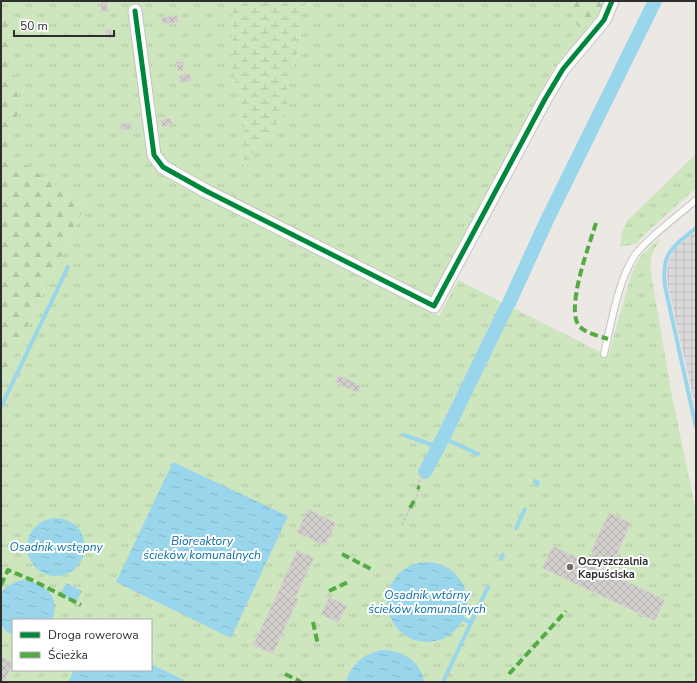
<svg xmlns="http://www.w3.org/2000/svg" width="697" height="683" viewBox="0 0 697 683" font-family="'Nunito Sans',sans-serif">
<style>
.industrial{fill:url(#industrial-grid)}
.grass{fill:url(#grass-tufts);fill-rule:evenodd}
.forest{fill:url(#forest-firs)}
.wetland{fill:url(#wetland-marsh)}
.water{fill:url(#water-ripples)}
.lines{fill:none;stroke-linecap:round;stroke-linejoin:round}
.stream{stroke:#99d6ec;stroke-width:4}
.canal{stroke:#99d6ec;stroke-width:14}
.building{fill:url(#building-cross-hatch);stroke:#d7d4d0}
.lane-casing{stroke:#c5c4c5;stroke-width:8}
.street-casing{stroke:#c5c4c5;stroke-width:15}
.path{stroke:#c9c9c8;stroke-width:2.5;stroke-dasharray:3 2;stroke-linecap:butt}
.lane{stroke:#fcfcfb;stroke-width:6}
.street{stroke:#fcfcfb;stroke-width:13}
.quiet{stroke:#54ab44;stroke-width:4;stroke-dasharray:8 4;stroke-linecap:butt}
.cycleway-casing{stroke:#fff;stroke-width:8}
.cycleway{stroke:#00873e;stroke-width:5}
.poi-dot{fill:#706f6e;stroke:#fff;stroke-width:1.5}
.labels{text-anchor:middle;stroke-width:4;stroke-linejoin:round;paint-order:stroke}
.poi-label{font-size:11px;font-weight:bold;fill:#2e2e2e;stroke:#fff;text-anchor:start}
.water-label{font-size:12px;font-style:italic;fill:#0d6fa3;stroke:#fff}
</style>
<defs>
<pattern id="industrial-grid" width="8" height="8" patternUnits="userSpaceOnUse"><rect width="8" height="8" fill="#dcd9db"/><path d="M0 4h8M4 0v8" fill="none" stroke="#bdbbbc"/></pattern>
<pattern id="grass-tufts" width="24" height="20" patternUnits="userSpaceOnUse"><rect width="24" height="20" fill="#cee6be"/><path d="M3 7l-1-3M5 7V3M7 7l1-3M15 17l-1-3M17 17v-4M19 17l1-3" fill="none" stroke="#b1c6a4"/></pattern>
<pattern id="forest-firs" width="22" height="20" patternUnits="userSpaceOnUse"><rect width="22" height="20" fill="#cee6be"/><path d="M5 1l3.5 6h-7zM16 11l3.5 6h-7z" fill="#b1c6a4"/></pattern>
<pattern id="wetland-marsh" width="20" height="14" patternUnits="userSpaceOnUse"><rect width="20" height="14" fill="#cee6be"/><path d="M1 5h8M5 5V1M11 12h8M15 12V8" fill="none" stroke="#b1c6a4"/></pattern>
<pattern id="water-ripples" width="26" height="14" patternUnits="userSpaceOnUse"><rect width="26" height="14" fill="#99d6ec"/><path d="M2 4q2-2 4 0t4 0M15 11q2-2 4 0t4 0" fill="none" stroke="#84b8cb"/></pattern>
<pattern id="building-cross-hatch" width="8" height="8" patternUnits="userSpaceOnUse"><rect width="8" height="8" fill="#d1cecb"/><path d="M0 0l8 8M0 8l8-8" fill="none" stroke="#b4b1af"/></pattern>
</defs>
<rect width="100%" height="100%" fill="#ece8e4"/>
<!-- industrial -->
<path class="industrial" d="M696 231V410L668 286 667 272 669 261 674 250Z"/>
<!-- grass -->
<path class="grass" d="M3 1H233L232 66 245 127 244 172 251 158 256 143 272 132 287 108V85L300 45 298 13 308 1H574L572 13 583 38 554 68 543 88 428 311 439 316 458 280 608 356 630 279 635 266 641 256 660 238 652 255 650 267 671 391 696 511V682H1V381L85 206 13 156 8 131 20 110ZM13 620H151V670H13Z
M696 154V188L645 234 636 244 620 247 622 232 627 221Z"/>
<!-- forest -->
<path class="forest" d="M1 1H3L20 110 8 131 13 156 85 206 1 381Z
M574 1H605L595 20 583 38 572 13Z"/>
<!-- wetland -->
<path class="wetland" d="M233 1H308L298 13 300 45 287 85V108L272 132 256 143 251 158 243 173 245 127 232 66Z"/>
<!-- water -->
<path class="water" d="M173 462 288 516 231 638 116 582Z
M27 547a29 29 0 1 1 58 0a29 29 0 1 1-58 0Z
M387 602a40 40 0 1 1 80 0a40 40 0 1 1-80 0Z
M23 580C44 582 62 597 52 620H13V635L7 632 1 625V594C6 585 14 582 23 580Z
M66 583 82 591 76 602 60 594Z
M382 650C402 650 421 661 424 682H346C351 664 364 653 382 650Z
M151 664 188 682H68L74 670H151Z"/>
<g class="lines">
<!-- stream -->
<path class="stream" d="M696 228C673 247 661 252 665 286L696 427
M1 407 68 267
M404 435 438 447
M443 438 478 454
M535 481 538 483 537 485
M516 528 525 509
M501 559 503 555
M463 619 471 623
M443 682 488 587"/>
<!-- canal -->
<path class="canal" d="M509 303 547 220 655 1
M425 472 443 438 506 308"/>
</g>
<!-- building -->
<path class="building" d="M107 2 108 11 101 12 100 3Z
M177 15 178 22 163 24 161 18Z
M111 29 112 38H107L105 30Z
M183 61 184 70 178 71 176 62Z
M190 74 191 81 180 83 179 76Z
M171 118 172 125 162 127 161 120Z
M131 123 132 129 121 130V124Z
M339 375 361 386 358 393 335 382Z
M308 509 336 523 325 546 297 532Z
M609 513 631 523 613 562 602 556 597 567 665 600 655 621 542 568 553 546 590 564 595 554 591 551Z
M297 550 314 558 295 598 279 590Z
M279 590 298 599 273 654 253 645Z
M329 597 347 606 338 623 321 614Z
M1 657 13 663 4 682H1Z"/>
<g class="lines">
<defs>
<path id="lane" d="M604 354C611 324 618 280 635 255 648 237 678 216 696 200"/>
<path id="street" d="M135 11 154 155 163 167 206 191 434 306 545 99 563 69 604 20 612 1"/>
</defs>
<!-- lane casing -->
<use href="#lane" class="lane-casing"/>
<!-- street casing -->
<use href="#street" class="street-casing"/>
<!-- path -->
<path class="path" d="M417 487 422 475
M414 501 420 488
M402 525 410 508"/>
<!-- lane -->
<use href="#lane" class="lane"/>
<!-- street -->
<use href="#street" class="street"/>
<!-- quiet -->
<path class="quiet" d="M596 223C590 243 564 311 580 327 586 333 599 336 608 339
M417 487 420 488
M410 508 414 501
M342 554 373 570
M1 585 8 570 34 581 81 605
M329 591 348 582
M313 622 318 645
M285 674 301 682
M509 674 566 611"/>
<defs>
<path id="cycleway" d="M135 11 154 155 163 167 206 191 434 306 545 99 563 69 604 20 612 1"/>
</defs>
<!-- cycleway casing -->
<use href="#cycleway" class="cycleway-casing"/>
<!-- cycleway -->
<use href="#cycleway" class="cycleway"/>
</g>
<!-- markers -->
<circle class="poi-dot" cx="570" cy="567" r="4"/>
<g class="labels">
<!-- poi labels -->
<g class="poi-label">
<text x="578" y="565">Oczyszczalnia<tspan x="578" dy="13">Kapuściska</tspan></text>
</g>
<!-- water labels -->
<g class="water-label">
<text x="202" y="545">Bioreaktory<tspan x="202" dy="14">ścieków komunalnych</tspan></text>
<text x="56" y="551">Osadnik wstępny</text>
<text x="427" y="599">Osadnik wtórny<tspan x="427" dy="14">ścieków komunalnych</tspan></text>
</g>
</g>
<!-- border -->
<rect width="697" height="683" fill="none" stroke="#2e2e2e" stroke-width="4"/>
<!-- legend -->
<rect x="12" y="619" width="140" height="52" fill="#ffffff" stroke="#ababab"/>
<rect x="20" y="632" width="20" height="6" fill="#00873e" stroke="#ababab"/>
<text x="48" y="639" font-size="12" fill="#2e2e2e">Droga rowerowa</text>
<rect x="20" y="652" width="20" height="6" fill="#54ab44" stroke="#ababab"/>
<text x="48" y="659" font-size="12" fill="#2e2e2e">Ścieżka</text>
<!-- scale -->
<path d="M14 30v6h100v-6" fill="none" stroke="#2e2e2e" stroke-width="2"/>
<text x="20" y="30" font-size="12" fill="#2e2e2e" stroke="#ffffff" stroke-width="3" paint-order="stroke">50 m</text>
</svg>
